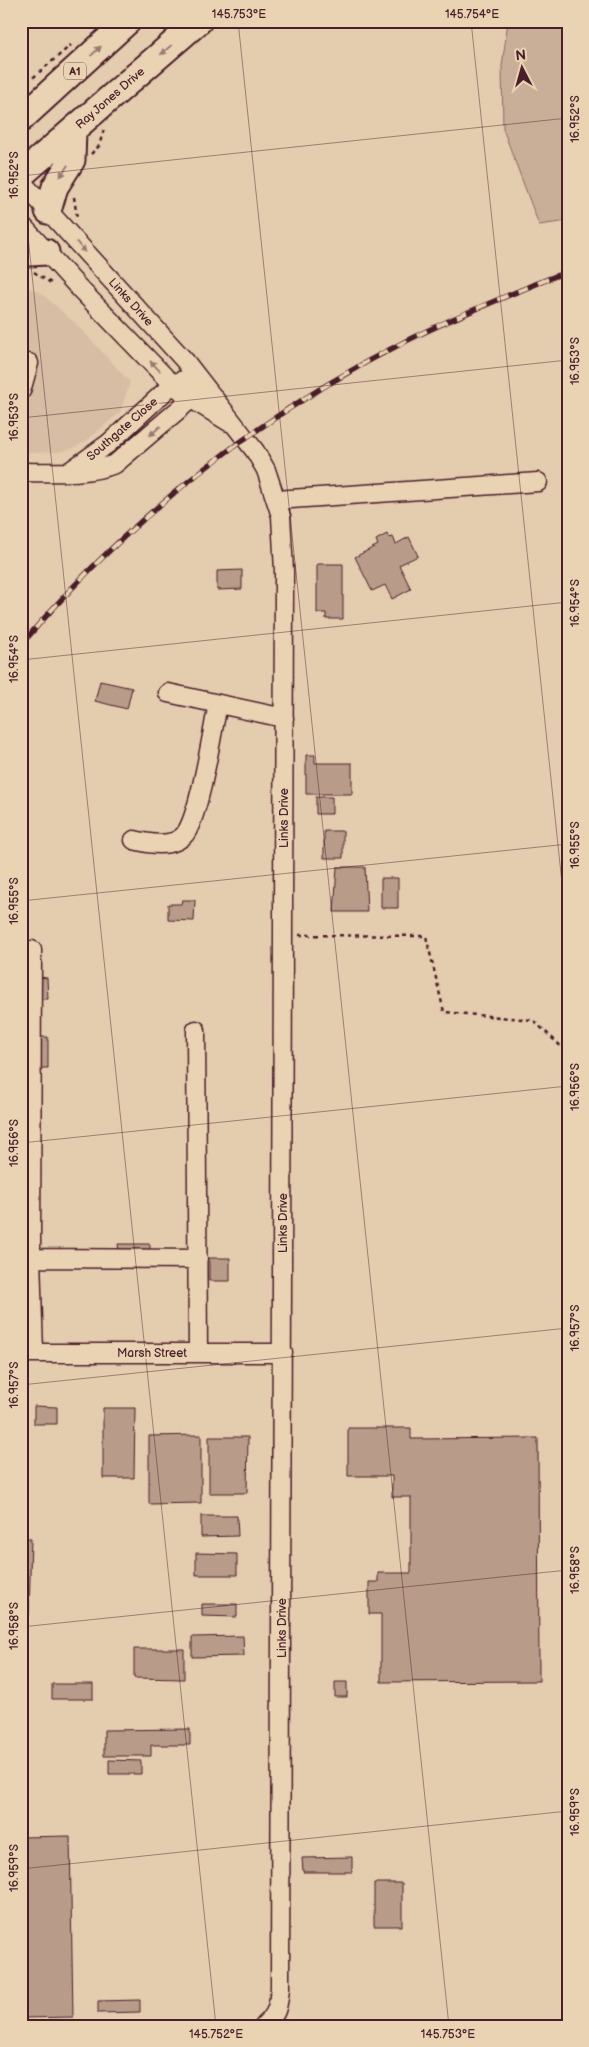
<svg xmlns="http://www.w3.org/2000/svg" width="589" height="2047" viewBox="0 0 589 2047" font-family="'Balsamiq Sans',sans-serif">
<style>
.built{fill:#d7bda3}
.green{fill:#caaf98;stroke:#8a6762}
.building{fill:#b89b89;stroke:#4a1f2b}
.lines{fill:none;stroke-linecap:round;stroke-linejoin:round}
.minor-casing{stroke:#4a1f2b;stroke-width:21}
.highway-casing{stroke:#4a1f2b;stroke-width:29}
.path{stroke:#4a1f2b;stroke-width:2.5;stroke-dasharray:4 4;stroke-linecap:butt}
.minor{stroke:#ead3b3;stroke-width:18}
.highway{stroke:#ead3b3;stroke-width:25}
.rail-casing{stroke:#4a1f2b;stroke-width:5.5}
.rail{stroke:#ead3b3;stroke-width:4;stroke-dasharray:11;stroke-linecap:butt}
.oneway{fill:#9a796f}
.ticks{fill:none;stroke:#4a1f2b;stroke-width:1;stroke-opacity:0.45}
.labels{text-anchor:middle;stroke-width:4;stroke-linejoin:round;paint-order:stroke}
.shield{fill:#ead3b3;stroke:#7a5554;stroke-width:1}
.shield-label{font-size:11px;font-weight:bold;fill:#4a1f2b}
.street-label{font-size:12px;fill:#4a1f2b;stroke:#ead3b3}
.neatline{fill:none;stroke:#4a1f2b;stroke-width:2}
.ticks-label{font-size:12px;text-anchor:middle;fill:#4a1f2b}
</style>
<rect width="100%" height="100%" fill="#e4ccae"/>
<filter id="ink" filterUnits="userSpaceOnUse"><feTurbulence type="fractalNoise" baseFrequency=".02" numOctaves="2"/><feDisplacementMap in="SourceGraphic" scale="10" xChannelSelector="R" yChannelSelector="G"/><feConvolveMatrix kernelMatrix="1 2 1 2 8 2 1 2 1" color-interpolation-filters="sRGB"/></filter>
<g filter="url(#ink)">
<!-- built -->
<path class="built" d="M21 284 41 293 75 323 130 382 120 412 85 442 71 449 58 452 21 453Z"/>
<!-- green -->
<path class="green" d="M508 21H568V221L539 225 503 129 502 66Z"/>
<!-- building -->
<path class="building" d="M387 534 389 538 393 537 396 544 409 537 418 556 399 565 411 589 392 599 385 585 372 591 355 557 378 545 376 540Z
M317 564H343V619H326V613H317Z
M242 570V589L217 590V571Z
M100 681 132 688 127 709 95 701Z
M306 755H315V763H352V794H306Z
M316 797H332V814H316Z
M324 831H343V858H324Z
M337 867H365L367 912H334Z
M381 878H398V908H381Z
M182 900H195L194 921 168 920V904H181Z
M40 977 47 978 48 999H40Z
M40 1037H48V1068H40Z
M118 1244H150V1252H119Z
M209 1258H230V1281H209Z
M34 1406 57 1407V1424H34Z
M103 1408H135L134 1478H103Z
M348 1428H411V1439L538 1438 539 1681 381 1682V1614H369V1582H378V1573H411V1497H392V1476H348Z
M201 1435V1503L149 1504V1436Z
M209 1437H248L247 1493H209Z
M201 1516H237L238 1536 201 1537Z
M21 1538H31L29 1615 21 1614Z
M196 1553 237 1554V1575H196Z
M202 1604H237V1617L202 1616Z
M243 1636 244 1656 192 1657V1637Z
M134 1649H184V1679L134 1678Z
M335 1682H347V1697H335Z
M52 1684H93V1699H52Z
M190 1729V1745H151V1756H104V1730Z
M109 1760 141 1761V1774H109Z
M70 1836 73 2017 21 2018V1837Z
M352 1857V1872H303L302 1858Z
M374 1883H402V1926H374Z
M140 2000V2012L98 2013V2001Z"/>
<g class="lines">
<defs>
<path id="minor" d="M21 181 185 361 255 451 266 470 281 516 284 571 280 1988C278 2006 278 2014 264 2026
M21 224 80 289 166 378 190 398 229 422
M21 391 29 363
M70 471 109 443 173 384 183 380
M21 472C52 472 86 475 115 464L191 399 193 389
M276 500 538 482
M168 693 284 718
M134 840C149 844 174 848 185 834 200 814 212 732 218 704
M32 950 31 1258 34 1353
M196 1030 198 1353
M31 1258 198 1259
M21 1353H283"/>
<path id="highway" d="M21 119 128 21
M21 175 199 21
M48 211 55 187 72 160 73 131
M21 249 30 253 46 252"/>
</defs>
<!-- minor casing -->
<use href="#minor" class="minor-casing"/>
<!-- highway casing -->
<use href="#highway" class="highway-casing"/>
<!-- path -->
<path class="path" d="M21 88 71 45
M91 154 99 146 104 129
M74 197 77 218
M34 272 54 285
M299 935 426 936 444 1012 533 1020 568 1053"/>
<!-- minor -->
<use href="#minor" class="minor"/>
<!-- highway -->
<use href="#highway" class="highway"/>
<defs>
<path id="rail" d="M21 645C128 518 260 415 408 340 460 314 514 293 568 271"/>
</defs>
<!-- rail casing -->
<use href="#rail" class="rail-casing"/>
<!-- rail -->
<use href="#rail" class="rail"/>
</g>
<!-- one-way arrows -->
<defs><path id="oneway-solid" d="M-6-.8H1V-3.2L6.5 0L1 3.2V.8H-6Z" transform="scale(1.25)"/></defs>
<g class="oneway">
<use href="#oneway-solid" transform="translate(166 50) rotate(139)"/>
<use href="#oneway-solid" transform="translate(96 51) rotate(-43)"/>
<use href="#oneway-solid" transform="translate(64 171) rotate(123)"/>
<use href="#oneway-solid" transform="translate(81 247) rotate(48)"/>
<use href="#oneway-solid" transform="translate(155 366) rotate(-134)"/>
<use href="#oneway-solid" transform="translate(155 431) rotate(139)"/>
</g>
</g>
<!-- ticks -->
<path class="ticks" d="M238 21 449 2026M471 21 568 940M21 170 216 2026M21 176 568 118M21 418 568 360M21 660 568 602M21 901 568 844M21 1143 568 1086M21 1385 568 1328M21 1627 568 1570M21 1869 568 1811"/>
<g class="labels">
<!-- shield labels -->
<rect class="shield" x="64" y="62.5" width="22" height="17" rx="4"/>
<g class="shield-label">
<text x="75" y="75">A1</text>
</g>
<!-- street labels -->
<g class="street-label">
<text transform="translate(110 98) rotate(-41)" y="4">Ray Jones Drive</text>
<text transform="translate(131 302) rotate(48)" y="4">Links Drive</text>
<text transform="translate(122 429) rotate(-41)" y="4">Southgate Close</text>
<text transform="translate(284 818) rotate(-90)" y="4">Links Drive</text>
<text transform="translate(283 1223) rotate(-90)" y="4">Links Drive</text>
<text x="152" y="1357">Marsh Street</text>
<text transform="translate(282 1628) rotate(-90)" y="4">Links Drive</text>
</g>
</g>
<!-- margin -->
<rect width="589" height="2047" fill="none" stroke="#ead3b3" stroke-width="55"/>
<!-- north arrow -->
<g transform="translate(522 68) rotate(354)" stroke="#ead3b3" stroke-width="4" paint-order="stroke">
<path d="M0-4L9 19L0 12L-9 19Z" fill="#4a1f2b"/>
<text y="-8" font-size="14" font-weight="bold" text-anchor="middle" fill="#4a1f2b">N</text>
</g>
<rect x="28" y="28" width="534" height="1992" class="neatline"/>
<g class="ticks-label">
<text x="239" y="18">145.753°E</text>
<text x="472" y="18">145.754°E</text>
<text transform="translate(575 119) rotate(-90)" y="4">16.952°S</text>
<text transform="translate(14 175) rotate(-90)" y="4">16.952°S</text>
<text transform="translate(575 361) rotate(-90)" y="4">16.953°S</text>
<text transform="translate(14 417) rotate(-90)" y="4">16.953°S</text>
<text transform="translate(575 603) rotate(-90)" y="4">16.954°S</text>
<text transform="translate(14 659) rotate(-90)" y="4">16.954°S</text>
<text transform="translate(575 845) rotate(-90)" y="4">16.955°S</text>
<text transform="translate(14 901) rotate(-90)" y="4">16.955°S</text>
<text transform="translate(575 1087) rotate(-90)" y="4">16.956°S</text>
<text transform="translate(14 1143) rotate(-90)" y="4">16.956°S</text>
<text transform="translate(575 1328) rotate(-90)" y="4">16.957°S</text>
<text transform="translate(14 1385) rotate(-90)" y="4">16.957°S</text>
<text transform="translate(575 1570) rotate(-90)" y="4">16.958°S</text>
<text transform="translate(14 1626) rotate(-90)" y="4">16.958°S</text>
<text transform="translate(575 1812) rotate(-90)" y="4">16.959°S</text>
<text transform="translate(14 1868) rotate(-90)" y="4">16.959°S</text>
<text x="216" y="2038">145.752°E</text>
<text x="448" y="2038">145.753°E</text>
</g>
</svg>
